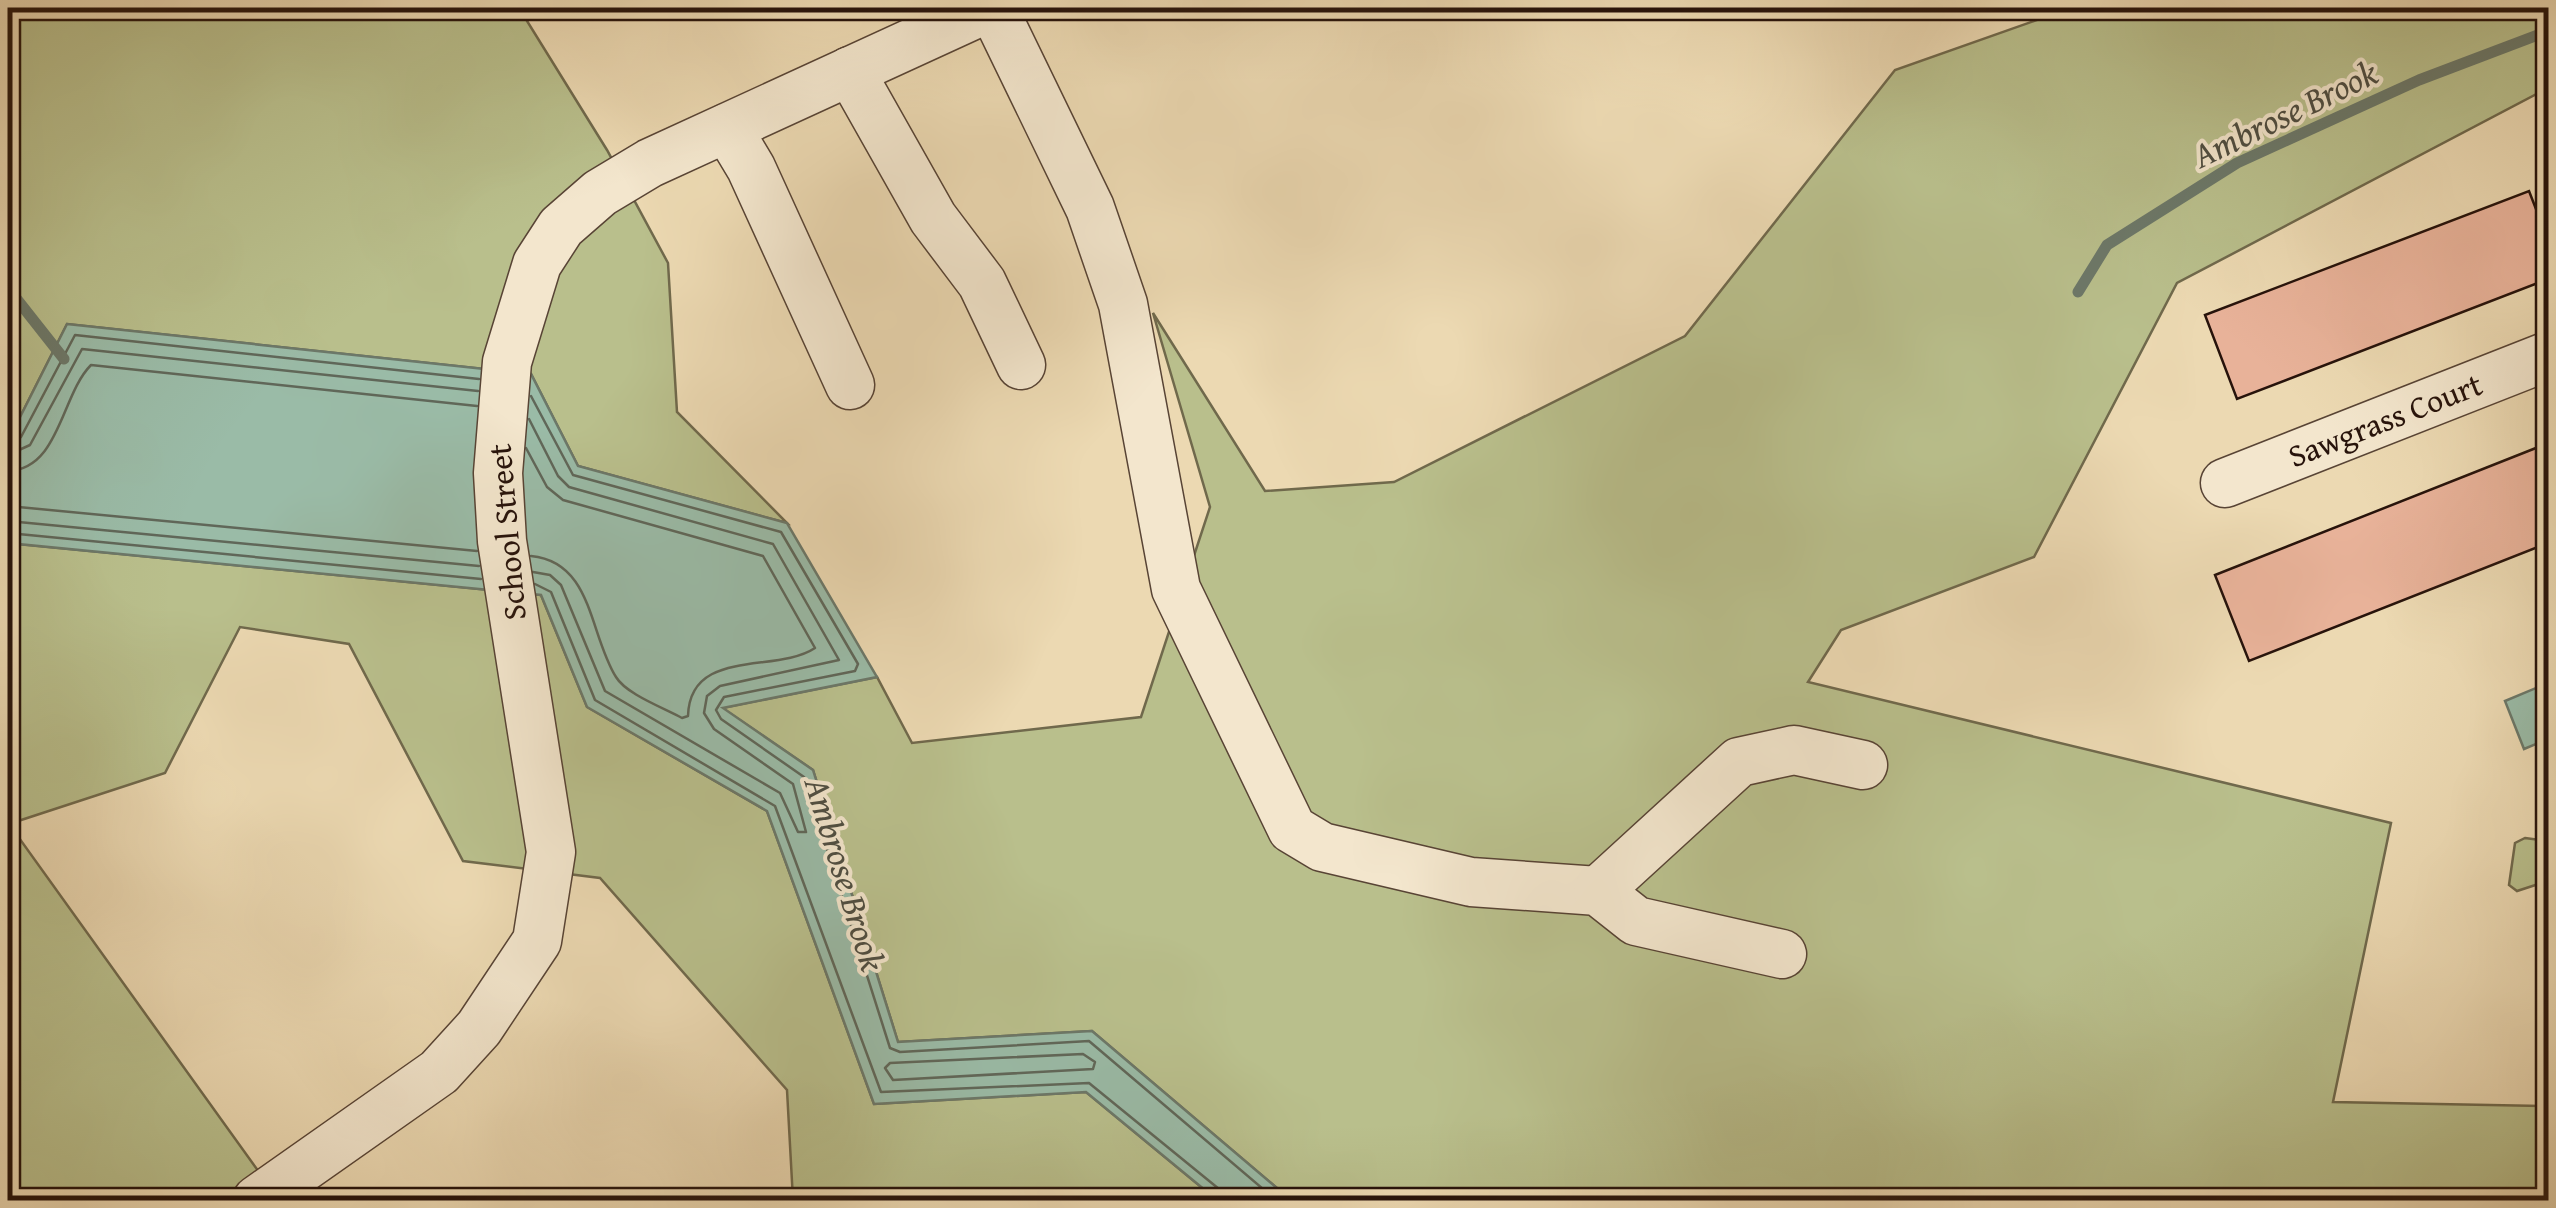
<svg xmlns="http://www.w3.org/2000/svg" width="2556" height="1208" viewBox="0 0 2556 1208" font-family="'Gentium Book Plus',serif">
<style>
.green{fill:#b9bf8c;stroke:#70694c;stroke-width:2.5}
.water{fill:#9abba7;stroke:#6c7869;stroke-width:2.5}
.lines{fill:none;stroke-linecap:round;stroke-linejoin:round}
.shore{stroke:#606759;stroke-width:2.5}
.stream{stroke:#6c7869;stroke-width:11}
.building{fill:#e8b299;stroke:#27130b;stroke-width:2.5}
.minor-casing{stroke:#584435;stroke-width:51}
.minor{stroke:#f3e6cd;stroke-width:48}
.labels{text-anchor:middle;stroke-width:8;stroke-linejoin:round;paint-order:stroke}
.street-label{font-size:32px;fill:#27130b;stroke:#f3e6cd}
.water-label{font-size:35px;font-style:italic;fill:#4f4e42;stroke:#f3e6cd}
</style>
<rect width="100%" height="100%" fill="#ecd9b2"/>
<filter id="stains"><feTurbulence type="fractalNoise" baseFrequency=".002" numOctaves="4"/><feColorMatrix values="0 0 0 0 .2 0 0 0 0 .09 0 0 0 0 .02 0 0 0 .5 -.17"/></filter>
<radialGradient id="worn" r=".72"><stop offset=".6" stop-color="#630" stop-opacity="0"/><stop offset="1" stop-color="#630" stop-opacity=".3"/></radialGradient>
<!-- green -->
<path class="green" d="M8 8H519L607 150 668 263 677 412 787 523 578 466 531 374 67 324 8 441Z
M2071 8H2548V88L2177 283 2034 557 1841 630 1808 682 2391 823 2333 1102 2548 1106V1200H1291L1092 1031 898 1042 813 770 722 708 877 677 912 743 1141 717 1210 507 1153 313 1265 491 1394 482 1685 336 1895 70Z
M8 543 541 595 587 707 767 811 874 1104 1086 1092 1217 1200H793L787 1090 600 878 463 861 349 644 240 627 165 773 9 824 279 1200H8Z
M2525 838 2548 841V881L2517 891 2509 885 2515 843Z"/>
<!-- water -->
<path class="water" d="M67 324 531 374 578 466 787 523 877 677 723 708 813 770 898 1042 1092 1031 1291 1200H1217L1086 1092 874 1104 767 811 587 707 541 595 8 543V441Z
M2548 683V739L2524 749 2505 701Z"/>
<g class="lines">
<!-- shore -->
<path class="shore" d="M531 396 573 475 781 532 858 664 855 671 724 697 716 710 721 719 804 777 890 1048 900 1052 1089 1041 1276 1200
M529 419 558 476 569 487 773 544 839 660 720 686 707 696 704 713 714 729 793 784 806 832H798L780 793 605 691 561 585 550 575 533 572
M8 443 21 437 75 335 479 379
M526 448 547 487 563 500 763 556 815 648C776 674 690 647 688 716L682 718C664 708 626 694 616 677 589 634 593 562 531 556
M8 455 30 445 82 349 478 391
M8 471C60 469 61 395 91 365L477 406
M8 506 477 551
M8 521 479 566
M8 533 481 579
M535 584 551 592 595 700 775 806 881 1092 1089 1083 1219 1189 1223 1200
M1083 1054 1095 1062 1093 1069 893 1080 885 1068 890 1063Z"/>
<!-- stream -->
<path class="stream" d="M8 288 64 359
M2078 292 2107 245 2237 163 2419 80 2548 31"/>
</g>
<!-- building -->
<path class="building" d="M2529 191 2548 240V279L2237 399 2205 315Z
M2541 446 2548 466V543L2249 661 2215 575Z"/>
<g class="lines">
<defs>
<g id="minor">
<path d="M993 8 1090 208 1123 304 1176 589 1292 829 1322 847 1471 882 1598 891 1636 921 1782 954"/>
<path d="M850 71 933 218 982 283 1021 365"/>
<path d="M727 128 751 168 850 385"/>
<path id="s1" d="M2225 483 2548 356"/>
<path d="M1598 891 1739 762 1794 750 1863 765"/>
<path d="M257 1200 439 1072 479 1028 537 941 551 852 502 541 498 473 507 362 537 264 561 227 600 193 650 163 988 8"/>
</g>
</defs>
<!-- minor casing -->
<use href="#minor" class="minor-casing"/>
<!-- minor -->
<use href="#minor" class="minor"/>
</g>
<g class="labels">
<!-- street labels -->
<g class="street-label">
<text dy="11" stroke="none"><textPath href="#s1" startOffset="172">Sawgrass Court</textPath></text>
<text transform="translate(507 532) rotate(-95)" y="11">School Street</text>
</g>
<!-- water labels -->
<g class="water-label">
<text transform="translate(2285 114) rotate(-26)" y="12">Ambrose Brook</text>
<text transform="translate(845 874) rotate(73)" y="12">Ambrose Brook</text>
</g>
</g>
<!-- margin -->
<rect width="2556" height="1208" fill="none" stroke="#ecd9b2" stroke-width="40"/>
<rect x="10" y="10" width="2536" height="1188" fill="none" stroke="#27130b" stroke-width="5"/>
<rect x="20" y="20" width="2516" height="1168" fill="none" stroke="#27130b" stroke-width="2.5"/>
<rect width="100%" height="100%" filter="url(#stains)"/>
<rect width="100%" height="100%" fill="url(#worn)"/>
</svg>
